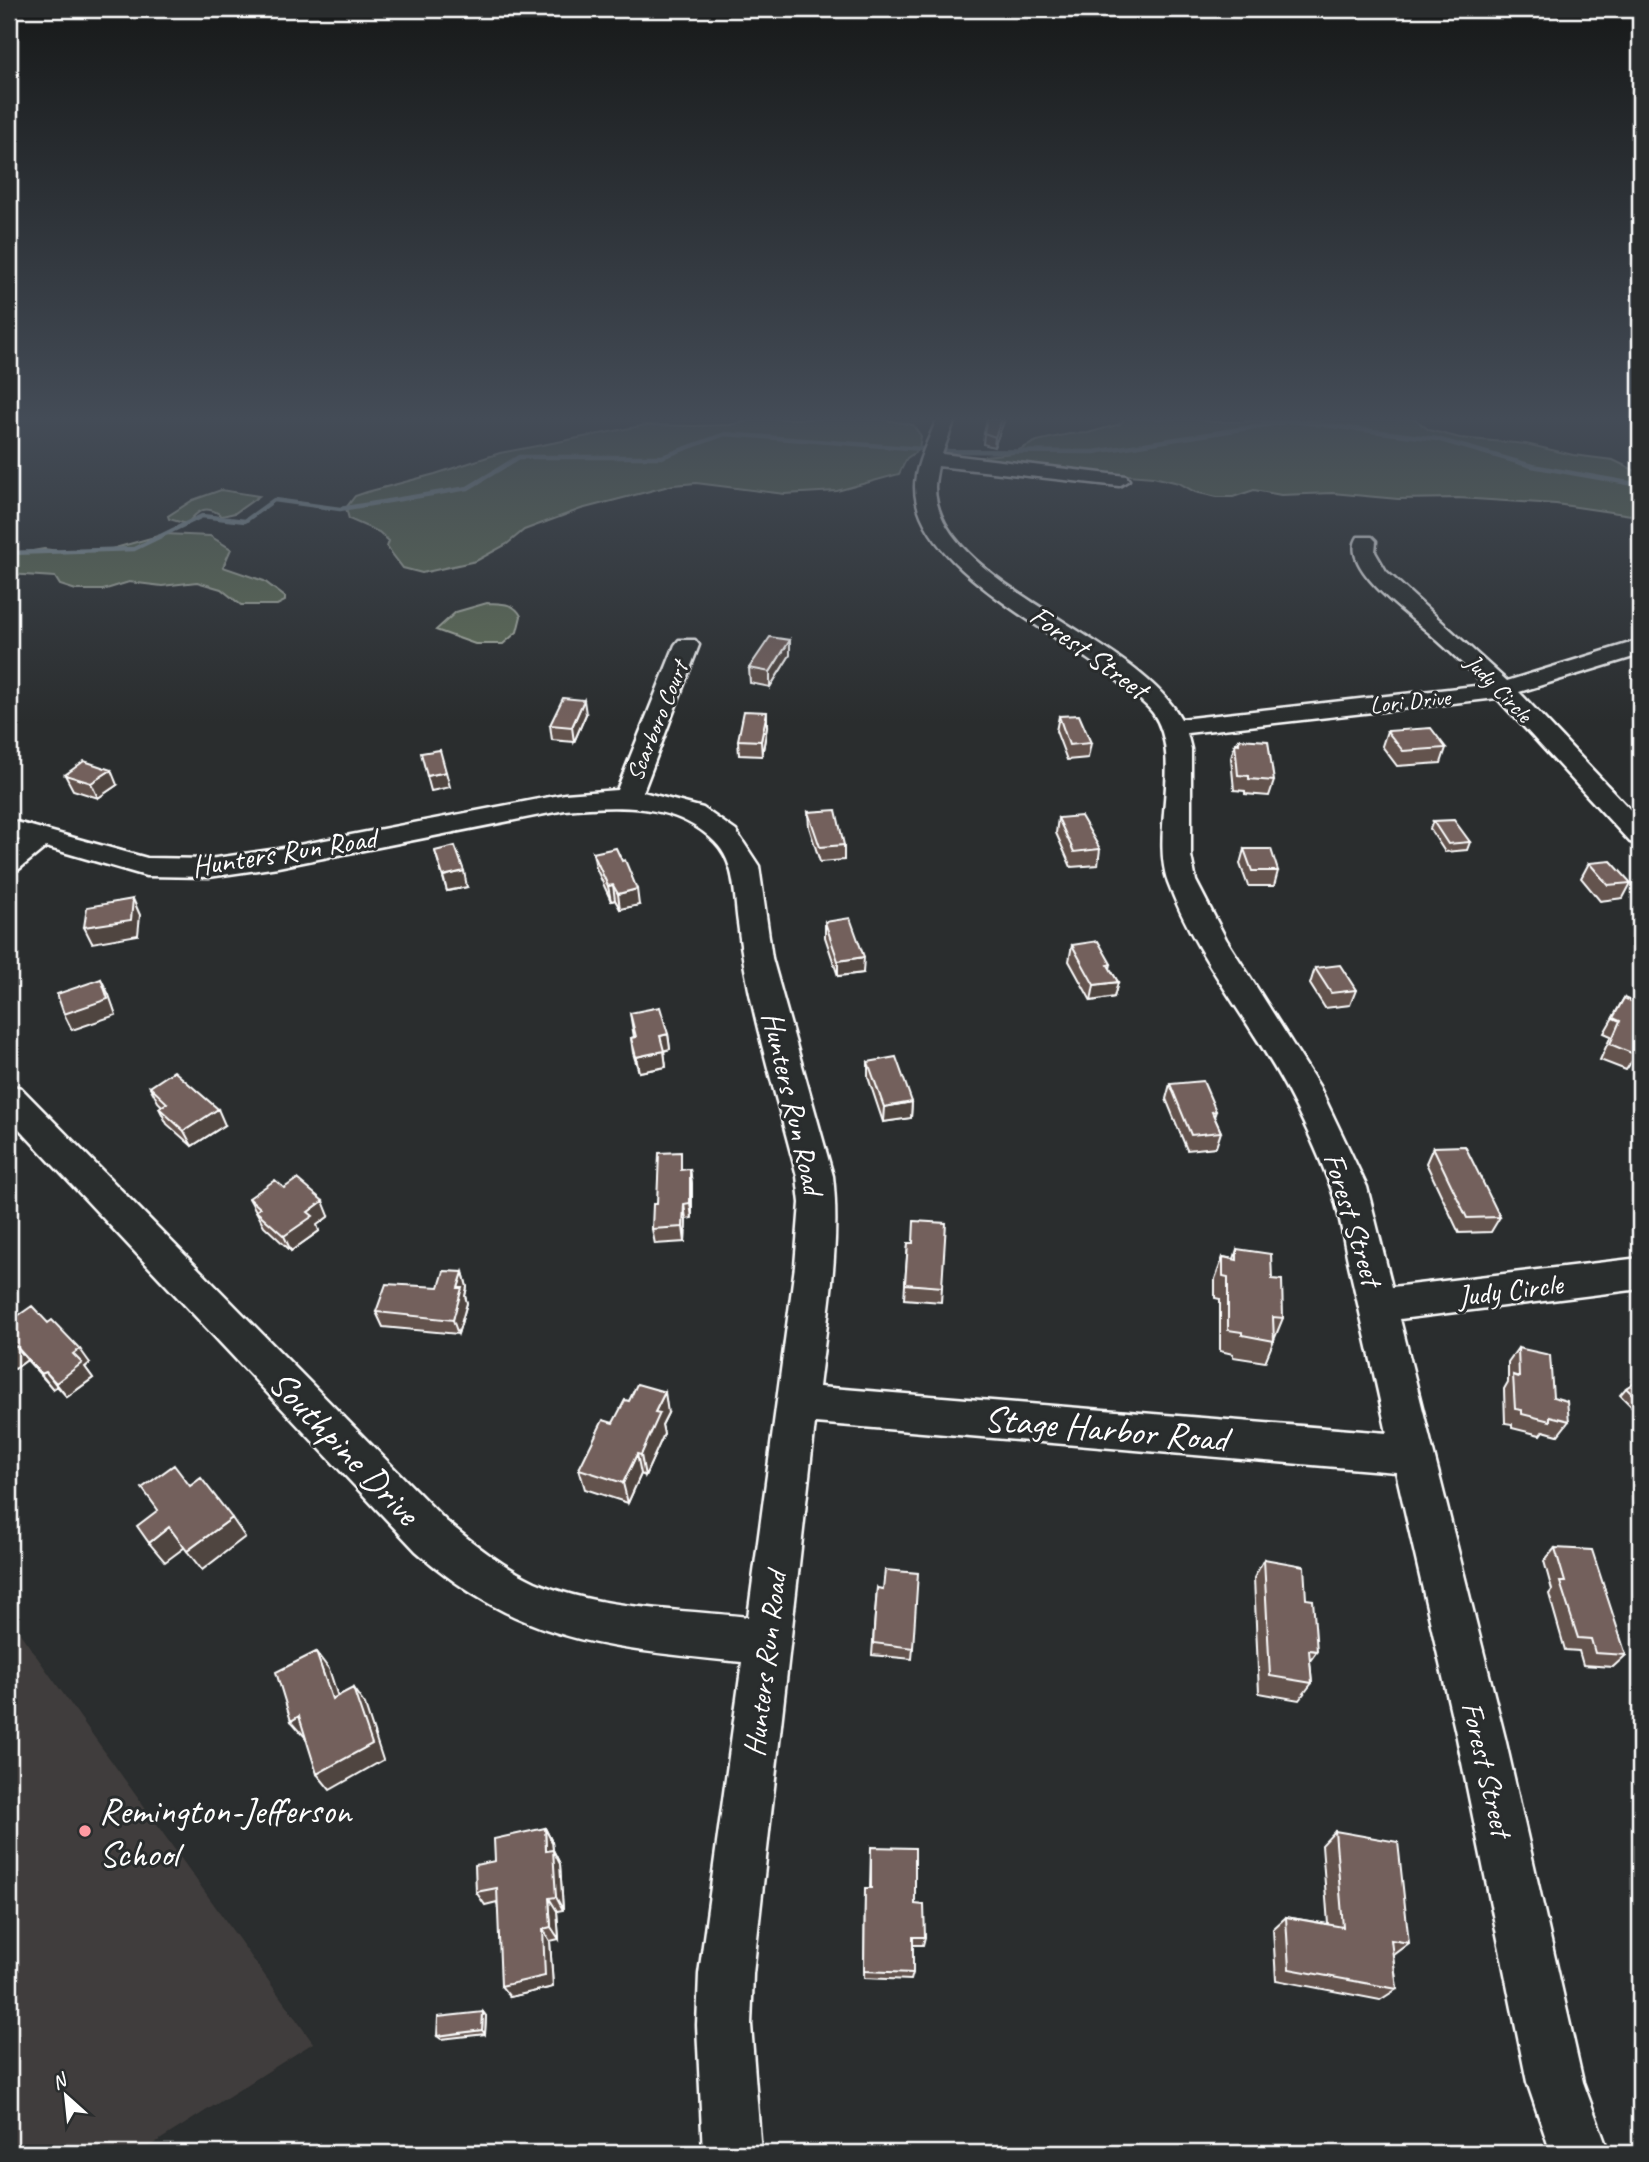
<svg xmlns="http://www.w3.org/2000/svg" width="1649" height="2162" viewBox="0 0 1649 2162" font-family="Caveat,sans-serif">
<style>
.built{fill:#403d3c}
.green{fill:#606e56;stroke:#b0b6aa;stroke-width:2}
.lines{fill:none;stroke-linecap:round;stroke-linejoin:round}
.stream{stroke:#92a2a8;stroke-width:4.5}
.minor-casing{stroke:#fff;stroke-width:5}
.minor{fill:#2a2d2e;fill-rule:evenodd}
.wall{fill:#63534e;stroke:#fff;stroke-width:2}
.shaded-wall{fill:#504440;stroke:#fff;stroke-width:2}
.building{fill:#73615b;stroke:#fff;stroke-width:2}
.poi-dot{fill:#ff9aa2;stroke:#2a2d2e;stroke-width:2.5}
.labels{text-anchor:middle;stroke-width:6;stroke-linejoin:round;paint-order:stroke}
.far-street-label{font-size:24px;fill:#fff;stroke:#2a2d2e}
.street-label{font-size:30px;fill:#fff;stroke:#2a2d2e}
.near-street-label{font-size:37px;fill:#fff;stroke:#2a2d2e}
.near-poi-label{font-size:37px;fill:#fff;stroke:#2a2d2e;text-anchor:start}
</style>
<rect width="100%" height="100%" fill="#2a2d2e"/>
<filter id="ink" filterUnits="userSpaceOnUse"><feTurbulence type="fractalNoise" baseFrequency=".0143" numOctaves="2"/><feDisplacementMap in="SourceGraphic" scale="14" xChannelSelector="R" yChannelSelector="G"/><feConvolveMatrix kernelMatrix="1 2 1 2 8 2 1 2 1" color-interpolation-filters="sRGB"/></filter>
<g filter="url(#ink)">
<!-- built -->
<path class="built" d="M9 1618 313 2043 139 2153H9Z"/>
<!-- green -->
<path class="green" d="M758 419H881L913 425 921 436 919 450 907 458 899 474 837 491 785 494 696 483 673 485 581 509 524 530 507 544 476 561 422 573 403 568 387 547 389 541 379 532 349 519 346 508 355 496 367 492 435 474 500 453 646 425 694 426 730 425Z
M1124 419H1195L1212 422 1415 419 1429 430 1460 438 1526 444 1573 455 1613 460 1640 473V514L1631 515 1556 504 1458 498 1398 499 1332 493 1281 495 1254 490 1233 497H1217L1195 492 1179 483 1153 477 998 465 985 459V456L1013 453 1037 441 1069 434 1088 433 1120 424Z
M221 490 259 496 235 513 222 516C206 504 198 510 187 524L169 519 168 516 193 500Z
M165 534 210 536 231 549 223 567 264 581 285 597V601L277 605H241L221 589 197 582 162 586 129 582 103 590H76L60 585 55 577 9 574V555L44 549 66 552 108 550Z
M487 603C500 604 514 602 521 616L517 632 503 644H475L436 630 456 612Z"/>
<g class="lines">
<!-- stream -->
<path class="stream" d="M9 553 134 549 202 516 245 521 274 500 340 509 468 488 519 457H662L725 434 949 451 1094 452 1292 421 1437 439 1532 466 1640 485"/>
<defs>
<path id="minor" d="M937 419H955L942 454 1126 476 1129 480 1119 486 938 466C937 472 935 480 935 487 935 583 1137 636 1181 719L1484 685C1466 666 1447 649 1428 632 1409 615 1338 566 1358 537H1372L1376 541 1375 552 1386 571 1507 681 1640 640V655L1519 692 1640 820V844L1630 842 1497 698 1187 733 1191 749V856L1196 881 1226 939 1319 1086 1367 1187 1392 1287 1640 1258V1289L1400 1319 1505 1738 1583 2082 1609 2153H1551L1527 2082 1457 1738 1396 1472 815 1423 753 1974 751 2025 761 2153H703L697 2025 699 1974 742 1662C608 1648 522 1644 416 1551L9 1118V1085L21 1088 446 1521C474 1544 503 1567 535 1582 600 1610 679 1609 748 1617L795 1266 800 1203 797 1176C776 1093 748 1008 738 923 734 895 736 863 715 842 676 802 616 805 565 810L278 867 209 877 146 876 46 847 19 869 9 872V849L20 840 9 837V820L147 858 209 859 278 849 565 794 617 790 675 645 679 640H695L699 645 643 792 703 808 736 831 759 866 772 958 833 1176C841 1245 827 1318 819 1387L1387 1433C1375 1377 1362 1321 1349 1265 1343 1239 1340 1210 1330 1185 1318 1152 1302 1118 1286 1088 1249 1019 1195 956 1168 882 1150 832 1184 758 1153 713 1148 706 1139 699 1132 693 1076 640 915 572 915 487 915 464 929 440 937 419Z"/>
</defs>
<!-- minor casing -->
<use href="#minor" class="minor-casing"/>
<!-- minor -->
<use href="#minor" class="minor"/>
</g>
<!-- wall -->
<path class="wall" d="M1005 419 994 447 983 444 984 433Z
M790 640V655L770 687 750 683 749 668Z
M586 714 574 742 552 740 550 725Z
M1059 716 1091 743 1088 758 1067 760 1056 731Z
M767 727 762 756 739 755 738 740Z
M1387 731 1446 748 1441 763 1397 766 1382 746Z
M1239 739 1274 781 1269 796 1245 794V791L1234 790 1231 758 1235 743H1237Z
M65 775 117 785 98 798 73 790Z
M808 812 844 845V860L820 862 809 827Z
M1058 818 1100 849 1098 865 1071 867 1056 833Z
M1433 821 1470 842 1467 850 1445 852 1430 829Z
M1244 849 1278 871 1274 886H1248L1240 864Z
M435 851 467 887 447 891Z
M593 853 639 905 620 909 615 900 611 901 596 868Z
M1589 863 1631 883 1623 898 1600 901 1581 878Z
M825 922 863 973 838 976 825 937Z
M1072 945 1111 964 1110 969 1118 982 1114 997 1091 1001 1069 961Z
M1315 968 1356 990 1350 1005 1325 1008 1310 984Z
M1624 998 1638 1028 1636 1055 1626 1070 1600 1060 1611 1036 1604 1033Z
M630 1013 668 1034 670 1049 664 1051 666 1067 639 1072 633 1053 631 1038 634 1037Z
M868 1062 912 1102 911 1118 883 1122 868 1077Z
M1170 1084 1216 1111 1214 1117 1221 1132 1216 1147 1187 1150 1166 1099Z
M150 1087 225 1125 192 1146 167 1124 159 1108 162 1106 158 1102Z
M1433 1147 1500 1217 1491 1232 1459 1233 1426 1163Z
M690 1169 692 1184V1218L686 1219 685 1242 655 1244 652 1229 657 1204 683 1170Z
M284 1188 329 1216 317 1225 319 1231 291 1251 264 1226 249 1198Z
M908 1243H912L942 1287 941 1302 904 1299Z
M1237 1249 1272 1279 1283 1318 1265 1362 1233 1357V1354L1220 1351V1299L1215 1298V1279L1223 1257 1234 1259Z
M463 1272 467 1287 465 1296 467 1303 458 1334 383 1327 376 1312 439 1287Z
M9 1322 48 1323 90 1363 85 1367 93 1378 67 1397 57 1386 53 1389 27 1360 15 1369 9 1362Z
M1518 1348 1569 1421 1558 1435 1543 1431 1540 1435 1512 1428V1424L1505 1423 1504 1389 1508 1382V1362Z
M1640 1379V1404L1633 1408 1620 1395 1626 1388Z
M668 1413 662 1425 664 1434 645 1476 641 1474 628 1503 585 1489 579 1469 613 1423Z
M1555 1548 1626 1655 1613 1667 1583 1665 1579 1651 1565 1650 1549 1594 1552 1590 1544 1561Z
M1264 1559 1306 1599 1317 1651 1310 1661 1312 1683 1299 1700 1259 1693 1254 1578Z
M877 1588 913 1648 912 1659 872 1655Z
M545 1828 552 1842 553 1850 560 1864 563 1910 557 1911 559 1939 550 1941 553 1987 510 1997 497 1902 485 1905 476 1892 495 1861Z
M1335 1831 1409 1943 1393 1955 1397 1989 1380 2000 1276 1980 1273 1929 1286 1917 1328 1924 1322 1845Z
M871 1847 915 1904 925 1937 923 1945H913V1973L911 1980 864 1978 865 1897V1888H870Z
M483 2012 486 2016 485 2034 441 2039 437 2036Z"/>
<!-- shaded-wall -->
<path class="shaded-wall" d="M1002 419H1005L994 447 995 437Z
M790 640V655L770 687V672Z
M584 700 586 714 574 742 572 727Z
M767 712V727L762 756 761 741Z
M111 770 117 785 98 798 91 783Z
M446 772 450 787 431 791 427 776Z
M464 871 467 887 447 891 443 876Z
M613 885 615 900 611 901 608 886Z
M637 889 639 905 620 909 618 894Z
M133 899 140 915 138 935 92 943 84 927Z
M864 957 863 973 838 976V961Z
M101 979 109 995 116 1015 72 1030 64 1014Z
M1118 982 1114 997 1091 1001 1094 985Z
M668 1034 670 1049 662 1051 660 1036Z
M664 1051 666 1067 639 1072 636 1057Z
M912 1102 911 1118 883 1122 884 1107Z
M218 1109 225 1125 192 1146 184 1131Z
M690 1169 692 1184V1218L690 1203Z
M323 1201 329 1216 317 1225 319 1231 291 1251 284 1236 308 1212Z
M684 1204 686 1219 685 1242 683 1227Z
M463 1272 467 1287 465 1296 467 1303 458 1334 453 1320 458 1288Z
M16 1346 27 1360 15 1369 9 1362V1351Z
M80 1349 90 1363 85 1367 93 1378 67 1397 56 1383 73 1354Z
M46 1372 57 1386 53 1389 41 1374Z
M665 1392 668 1413 662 1425 664 1434 645 1476 641 1455 655 1412Z
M637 1454 641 1474 628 1503 623 1483Z
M232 1518 245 1537 202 1570 187 1551Z
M169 1527 185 1547 165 1562 149 1543Z
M316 1652 329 1669 344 1716 332 1699Z
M353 1688 365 1705 383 1760 330 1790 317 1774Z
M299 1716 313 1733 305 1737 291 1721Z
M545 1828 552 1842 553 1850 560 1864 563 1910 556 1897 546 1851Z
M549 1898 557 1911 559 1939 551 1927Z
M543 1929 550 1941 553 1987 510 1997 501 1986Z
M483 2012 486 2016 485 2034 482 2030Z"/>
<!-- building -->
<path class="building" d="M987 419H1002L995 437 984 433Z
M770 637 790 640 770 672 749 668Z
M563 698 584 700 572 727 550 725Z
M744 711 767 712 761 741 738 740Z
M1079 715 1091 743 1069 745 1059 716Z
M1431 728 1446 748 1403 751 1387 731Z
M1239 739 1268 741 1274 781 1249 779V776L1238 775 1235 743 1239 744Z
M440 750 446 772 427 776 421 753Z
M84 761 111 770 91 783 65 775Z
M836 810 844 845 820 847 808 812Z
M1081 816 1100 849 1074 852 1058 818Z
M1454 820 1470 842 1448 844 1433 821Z
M455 846 464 871 443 876 435 851Z
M616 848 622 861 625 860 637 889 618 894 613 885 608 886 593 853Z
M1244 849H1271L1278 871H1252Z
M1611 861 1631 883 1608 885 1589 863Z
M133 899 131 920 84 927 87 907Z
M850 918 864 957 838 961 825 922Z
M1098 941 1111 964 1108 965 1118 982 1094 985 1072 945Z
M1340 965 1356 990 1331 993 1315 968Z
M101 979 108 999 64 1014 57 994Z
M1624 998 1640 1005V1023L1638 1028 1640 1029V1045L1636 1055 1610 1044 1620 1021 1613 1018Z
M660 1007 668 1034 660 1036 664 1051 636 1057 631 1038 636 1037 630 1013Z
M896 1057 912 1102 884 1107 868 1062Z
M174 1071 218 1109 184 1131 159 1108 167 1103 150 1087Z
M1203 1081 1216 1111 1212 1112 1221 1132 1191 1135 1170 1084Z
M1465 1146 1500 1217 1467 1218 1433 1147Z
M681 1152V1170L690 1169V1203L684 1204 683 1227 652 1229 653 1204H657L659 1153Z
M297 1179 323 1201 308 1212 313 1216 284 1236 256 1211 260 1208 249 1198 275 1180 284 1188Z
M914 1221 946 1223 942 1287 905 1284 908 1243H913Z
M1237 1249 1271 1254 1272 1279 1282 1280 1283 1318 1273 1317 1274 1341 1242 1335V1332L1228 1330V1277L1223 1276V1257L1237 1260Z
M444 1271 463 1272 458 1288H462L453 1320 376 1312 386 1284 439 1287Z
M32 1306 48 1323 52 1320 80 1349 73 1354 82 1363 56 1383 46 1372 41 1374 16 1346 9 1351V1322Z
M1518 1348 1550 1355 1553 1397 1567 1401 1569 1421 1550 1416V1421L1522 1414V1410L1515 1409 1513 1375 1519 1377Z
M1640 1379V1400L1639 1401 1626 1388Z
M637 1384 665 1392 655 1412 660 1413 641 1455 637 1454 623 1483 579 1469 603 1420 613 1423 625 1400 629 1401Z
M174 1465 190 1486 201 1478 232 1518 187 1551 169 1527 149 1543 137 1526 158 1510 142 1488Z
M1555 1548 1592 1550 1626 1655 1595 1653 1591 1639 1578 1638 1560 1582H1565Z
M1264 1559 1304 1566 1306 1599 1313 1600 1317 1651 1309 1650 1312 1683 1270 1676Z
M885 1570 918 1573 913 1648 873 1643 877 1588 883 1589Z
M316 1652 332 1699 353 1688 372 1744 317 1774 299 1716 291 1721 276 1672Z
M545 1828 546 1851 553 1850 556 1897 549 1898 551 1927 543 1929 545 1976 501 1986 497 1888 476 1892 475 1865 495 1861 494 1839Z
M1335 1831 1398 1842 1409 1943 1391 1940 1397 1989 1289 1969 1286 1917 1343 1927Z
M871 1847 915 1848V1904L924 1905 925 1937H913V1973L864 1971 865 1888H871Z
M483 2012 482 2030 437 2036 438 2017Z"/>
</g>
<!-- sky -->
<linearGradient id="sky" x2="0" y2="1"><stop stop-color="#171919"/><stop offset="0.58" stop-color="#444c57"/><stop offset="1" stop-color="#444c57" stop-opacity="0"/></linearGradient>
<rect width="1649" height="722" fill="url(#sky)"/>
<!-- markers -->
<circle class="poi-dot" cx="85" cy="1831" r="7"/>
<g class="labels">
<!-- far-street labels -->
<g class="far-street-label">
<text transform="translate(1499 688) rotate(46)" y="8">Judy Circle</text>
<text transform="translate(1410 701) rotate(-6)" y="8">Lori Drive</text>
<text transform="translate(657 721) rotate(-68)" y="8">Scarboro Court</text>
</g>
<!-- street labels -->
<g class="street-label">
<text transform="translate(1089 652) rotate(36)" y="10">Forest Street</text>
<text transform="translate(284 852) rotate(-9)" y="10">Hunters Run Road</text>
<text transform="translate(793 1103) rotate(77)" y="10">Hunters Run Road</text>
<text transform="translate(1353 1219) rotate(73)" y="10">Forest Street</text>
<text transform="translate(1510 1290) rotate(-7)" y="10">Judy Circle</text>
<text transform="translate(765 1664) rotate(-83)" y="10">Hunters Run Road</text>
<text transform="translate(1487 1769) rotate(77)" y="10">Forest Street</text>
</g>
<!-- near-street labels -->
<g class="near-street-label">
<text transform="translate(1106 1428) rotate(5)" y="13">Stage Harbor Road</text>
<text transform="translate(345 1447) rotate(46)" y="13">Southpine Drive</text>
</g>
<!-- near-poi labels -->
<g class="near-poi-label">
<text x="99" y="1823">Remington-Jefferson<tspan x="99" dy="43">School</tspan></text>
</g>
</g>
<!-- margin -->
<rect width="1649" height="2162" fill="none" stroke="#2a2d2e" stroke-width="35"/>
<rect x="18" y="18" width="1614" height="2127" fill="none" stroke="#fff" stroke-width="2.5" filter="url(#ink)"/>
<!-- north arrow -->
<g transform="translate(66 2096) rotate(333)" stroke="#2a2d2e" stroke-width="5" paint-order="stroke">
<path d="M0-5L12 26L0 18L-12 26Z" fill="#ffffff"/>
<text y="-10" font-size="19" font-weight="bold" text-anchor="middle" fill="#ffffff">N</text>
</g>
</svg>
